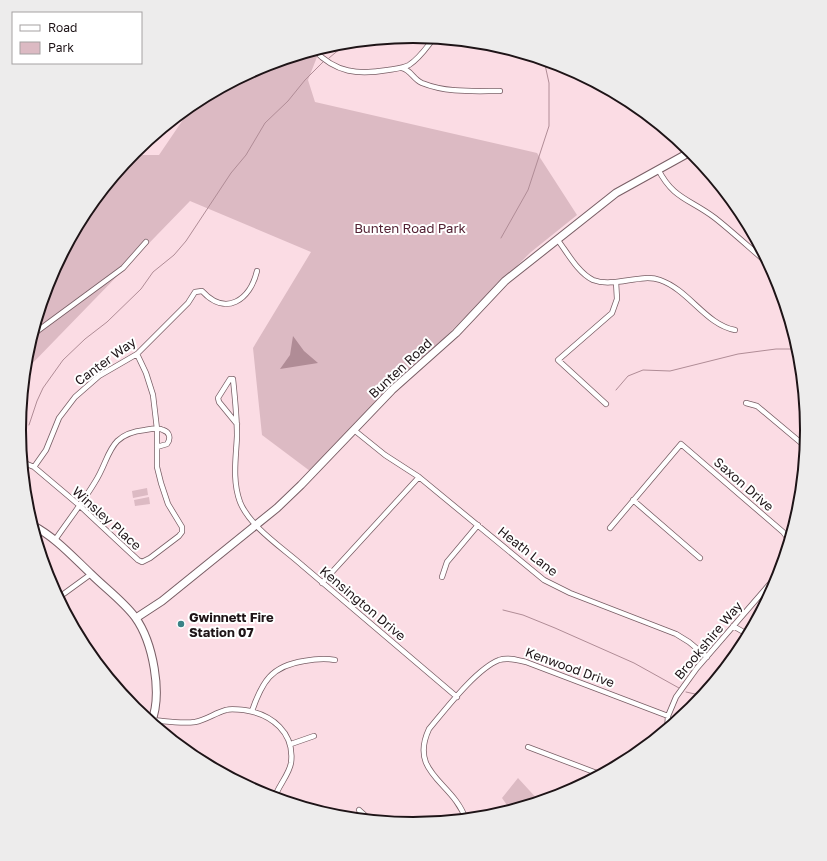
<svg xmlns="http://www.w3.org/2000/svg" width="827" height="861" viewBox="0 0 827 861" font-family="'Golos Text',sans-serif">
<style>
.green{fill:#dcbac3}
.water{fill:#b08c96}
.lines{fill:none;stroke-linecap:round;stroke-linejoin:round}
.stream{stroke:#b08c96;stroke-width:1}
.street-casing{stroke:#785e65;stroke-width:6}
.secondary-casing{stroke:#785e65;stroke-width:9}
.street{stroke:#fff;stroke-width:4.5}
.secondary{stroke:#fff;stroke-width:7}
.poi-dot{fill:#3a8387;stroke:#fff;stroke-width:1.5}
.labels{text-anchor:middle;stroke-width:4;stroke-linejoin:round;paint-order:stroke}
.park-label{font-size:13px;fill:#532234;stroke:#fff}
.street-label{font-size:13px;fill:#1e1417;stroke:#fff}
.poi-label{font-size:13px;font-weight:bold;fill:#1e1417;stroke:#fff;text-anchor:start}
.rim{fill:none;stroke:#1e1417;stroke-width:2}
</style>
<rect width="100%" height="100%" fill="#fbdce4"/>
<!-- green -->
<path class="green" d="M310 52 317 57 308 80 315 102 537 153 577 215 531 252 310 471 262 435 253 348 311 252 190 201 25 371C30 317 57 258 85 212 97 192 116 174 131 155H159L195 102 263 66Z
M147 488 148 495 133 498 132 491Z
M149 497 150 504 135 506 134 500Z
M518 778 540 802 511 811 502 798Z"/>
<!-- water -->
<path class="water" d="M293 336 304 351 318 363 280 369 290 355Z"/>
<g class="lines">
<!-- stream -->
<path class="stream" d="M329 58 347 43
M501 238 528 190 549 126V83L544 60
M616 390 628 376 643 370 670 371 738 354 776 349H799
M29 425 37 401 43 388 63 360 85 339 107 322 141 289 153 272 174 255 186 241 231 173 246 155 265 123 288 101 305 80 323 62
M503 610 523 615 555 628 634 663 679 688
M686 692 704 696"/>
<defs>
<path id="street" d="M314 50C336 73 358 75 388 70 394 69 404 68 409 65 420 58 426 48 434 38
M402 68C411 70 413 79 422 83 447 93 473 91 500 91
M658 169C673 199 690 199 715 218 734 233 752 250 771 266
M557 239C567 252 578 273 593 280 614 288 641 273 660 280 689 290 706 325 735 330
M32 335 123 268 146 242
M746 403 757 406 806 447
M606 404 558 360 612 313 617 299 616 282
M237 424 219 402 218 398 230 379H233C235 398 237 417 237 436 236 458 232 480 240 502 250 527 283 548 303 566 354 610 406 653 457 697
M354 430 385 455 419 477 544 580 570 593 676 634 689 642 707 657
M22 462 34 467 79 505 138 560 142 562 150 558 179 536 182 532V527L168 504 161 483 157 467V429L153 395 146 373 137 354
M34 467 46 450 59 418 75 397 99 376 137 354 188 303 195 292 202 291C226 317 250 300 257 271
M633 500 700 558
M610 528 681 444 783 532 790 541
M55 540C68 521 83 502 95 482 111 457 107 434 145 430 151 429 158 427 163 430 170 432 171 439 167 444L157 447
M442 577 447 562 478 525
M322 583 419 477
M58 598 91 574
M733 626 749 635
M252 711C262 682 271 666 304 661 315 659 324 658 335 660
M152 720C166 721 180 724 195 722 206 720 215 713 226 710 232 708 238 710 244 710 272 714 295 733 291 763 289 775 278 786 274 799
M667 730 668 716 676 697 697 668 781 571
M291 744 314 736
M528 747 602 775
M359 810 371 821
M466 820C454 782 408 774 429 729 445 710 476 669 499 660 508 657 518 660 526 662L668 716"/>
<path id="secondary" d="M32 525C55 537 72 556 91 574 105 588 123 601 135 617 153 642 163 694 151 723
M136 618 162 601 277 508 301 485 392 390 456 333 505 281 616 193 692 151"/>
</defs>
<!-- street casing -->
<use href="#street" class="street-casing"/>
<!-- secondary casing -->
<use href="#secondary" class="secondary-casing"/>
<!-- street -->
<use href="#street" class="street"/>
<!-- secondary -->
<use href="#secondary" class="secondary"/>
</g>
<!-- markers -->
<circle class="poi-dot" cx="181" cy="624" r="4"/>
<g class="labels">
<!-- park labels -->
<g class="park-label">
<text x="410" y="233">Bunten Road Park</text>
</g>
<!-- street labels -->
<g class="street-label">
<text transform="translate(105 361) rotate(-36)" y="5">Canter Way</text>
<text transform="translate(400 368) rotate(-43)" y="5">Bunten Road</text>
<text transform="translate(744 484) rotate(41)" y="5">Saxon Drive</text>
<text transform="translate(107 518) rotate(42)" y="5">Winsley Place</text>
<text transform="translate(528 551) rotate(38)" y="5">Heath Lane</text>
<text transform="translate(363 603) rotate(40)" y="5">Kensington Drive</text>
<text transform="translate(708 640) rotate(-50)" y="5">Brookshire Way</text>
<text transform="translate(570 667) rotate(20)" y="5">Kenwood Drive</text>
</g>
<!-- poi labels -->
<g class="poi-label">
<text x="189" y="622">Gwinnett Fire<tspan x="189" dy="15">Station 07</tspan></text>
</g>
</g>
<!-- crop -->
<path d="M0 0H827V861H0ZM26 430a387 387 0 1 1 774 0a387 387 0 1 1-774 0Z" fill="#edecec" fill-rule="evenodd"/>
<path class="rim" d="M26 430a387 387 0 1 1 774 0a387 387 0 1 1-774 0Z"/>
<!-- legend -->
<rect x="12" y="12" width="130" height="52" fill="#ffffff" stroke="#a5a1a2"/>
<rect x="20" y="25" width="20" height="6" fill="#ffffff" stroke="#a5a1a2"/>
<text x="48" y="32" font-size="12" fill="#1e1417">Road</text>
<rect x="20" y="42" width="20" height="12" fill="#dcbac3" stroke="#a5a1a2"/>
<text x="48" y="52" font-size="12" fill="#1e1417">Park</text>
</svg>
